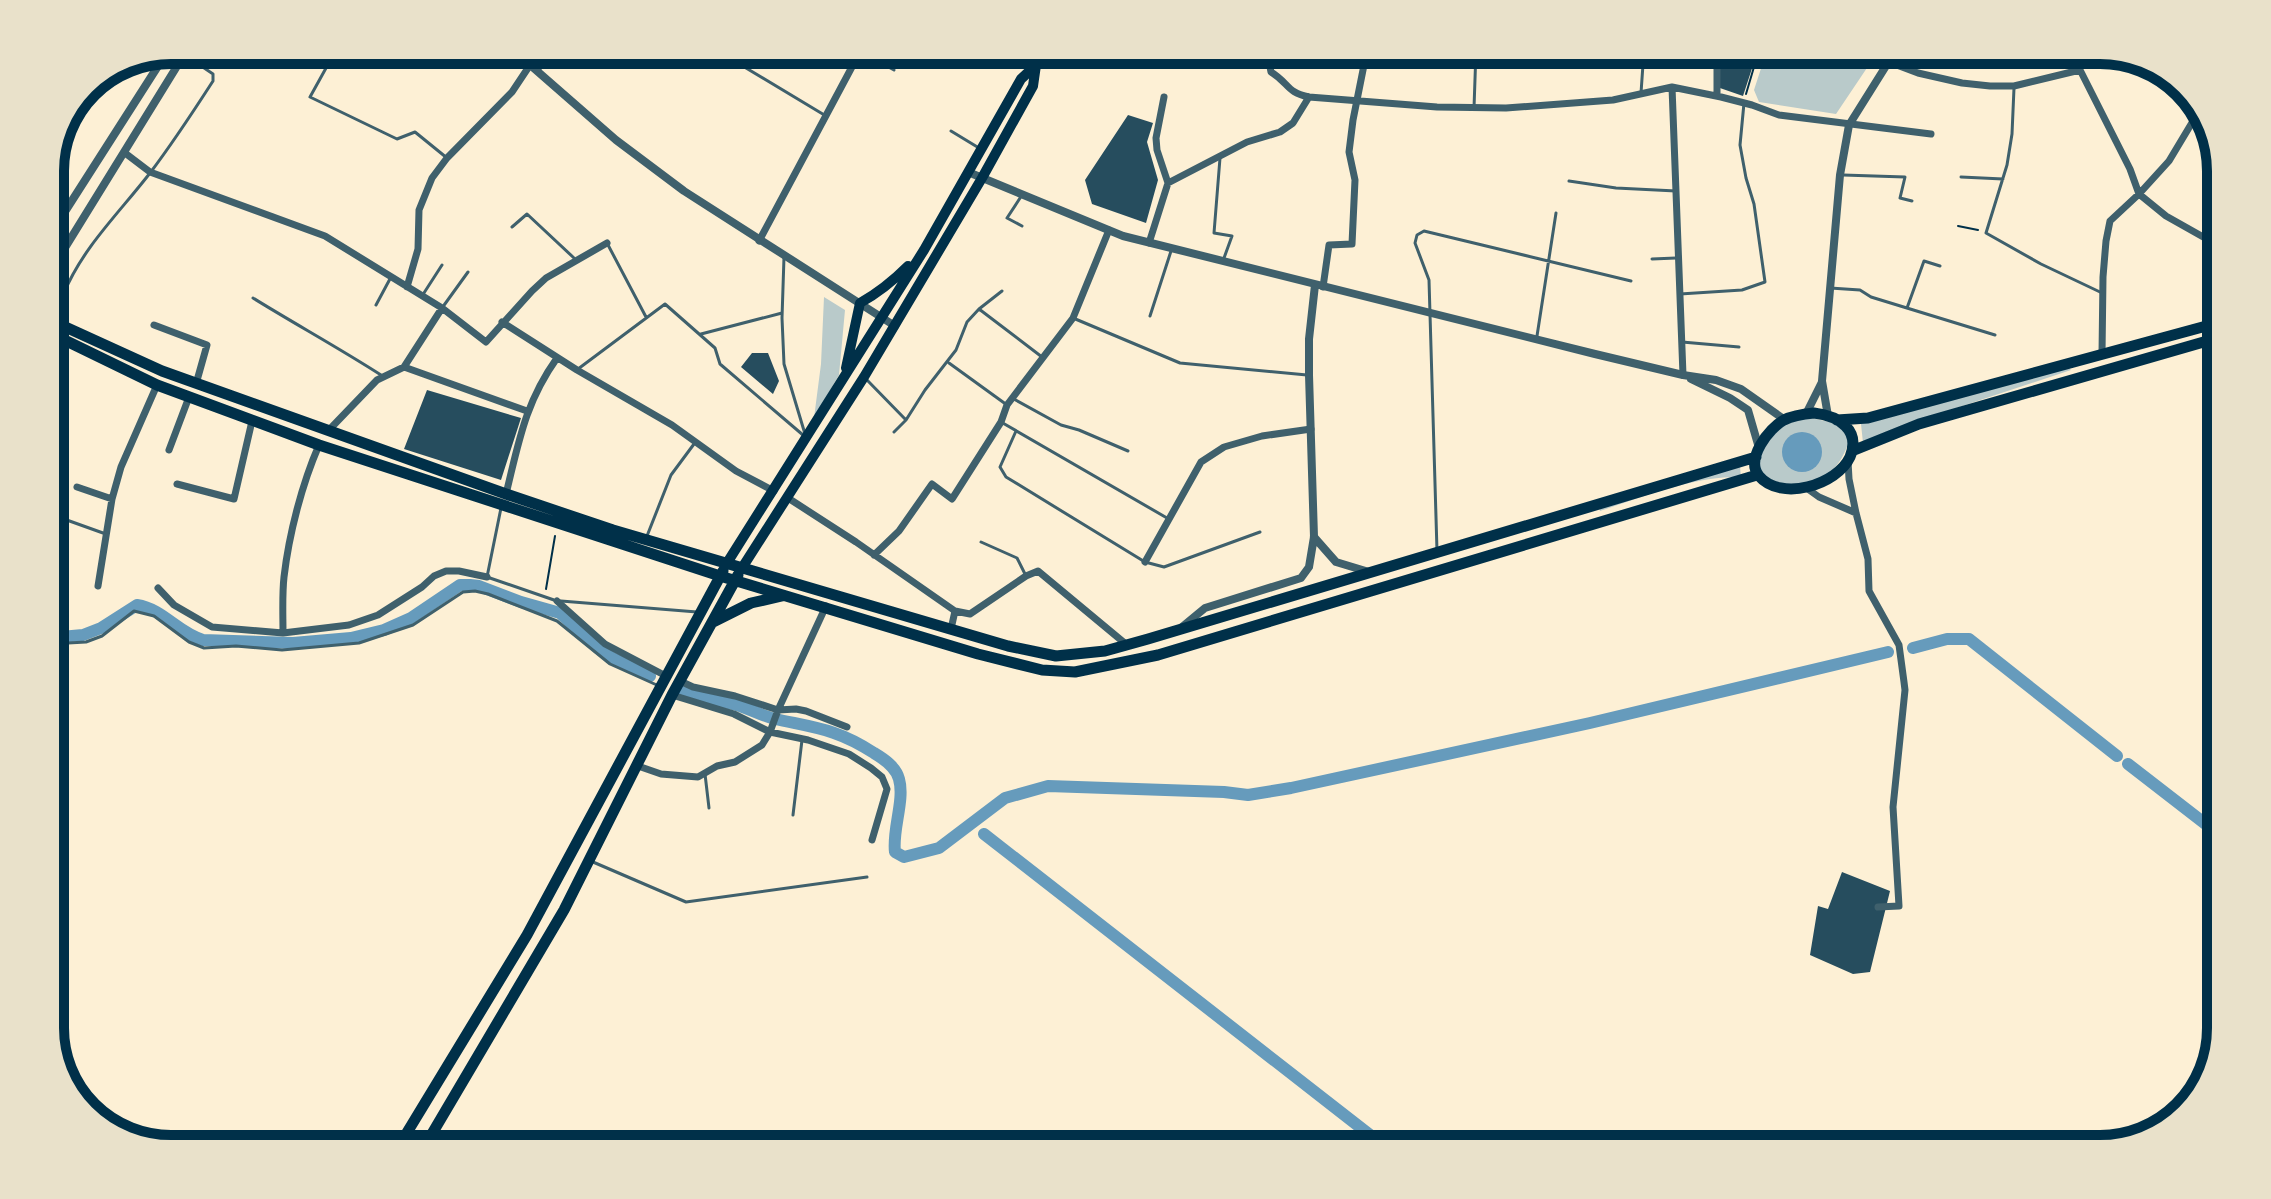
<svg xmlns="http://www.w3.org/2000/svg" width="2271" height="1199" viewBox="0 0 2271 1199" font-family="'Source Sans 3',sans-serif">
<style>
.green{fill:#b9caca}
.water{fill:#669bbc}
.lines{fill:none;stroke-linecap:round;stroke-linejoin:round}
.canal{stroke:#669bbc;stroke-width:12}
.building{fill:#264d5e}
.path{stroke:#003049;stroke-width:2}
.service{stroke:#3f606c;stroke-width:3}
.minor{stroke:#3f606c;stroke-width:7}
.tertiary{stroke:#3f606c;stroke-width:8}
.secondary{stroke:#003049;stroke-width:10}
.primary{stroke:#003049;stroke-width:11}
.rim{fill:none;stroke:#003049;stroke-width:10}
</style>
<rect width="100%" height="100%" fill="#fdf0d5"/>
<!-- green -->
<path class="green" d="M1767 50H1879L1836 114 1759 102 1754 90Z
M824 297 845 310 839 375 814 418 821 364Z
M2068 367 2071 370 1929 417 1863 443 1861 424Z
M1811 418 1839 424 1849 440C1838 482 1797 498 1761 474L1758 460 1762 447 1784 424 1797 419Z
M1740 466 1741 478C1704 473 1637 499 1600 511L1599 507Z"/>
<!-- water -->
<path class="water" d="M1782 452a20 20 0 1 1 40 0a20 20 0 1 1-40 0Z"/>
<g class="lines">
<!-- canal -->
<path class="canal" d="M50 638 83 635 101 628 137 605C163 609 178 633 203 640L293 643 351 638 384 630 411 618 460 585H470L479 586 521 602 560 613 598 648 612 658 650 676
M1913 648 1947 639H1969L2117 756
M680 690C699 698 720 700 740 706 752 710 763 716 775 719 816 728 837 729 874 753 884 759 896 767 899 779 905 800 892 830 895 852L904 857 939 848 1005 798 1048 786 1224 792 1248 795 1291 788 1590 723 1888 652
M2128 764 2221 836
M984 834 1388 1149"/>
</g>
<!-- building -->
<path class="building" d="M1717 50H1758L1743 96 1717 87Z
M1128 115 1153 123 1147 142 1158 180 1146 223 1092 204 1085 180Z
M752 353H768L779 381 773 394 741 367Z
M427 390 521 418 501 480 404 449Z
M1842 872 1890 891 1870 972 1853 974 1810 955 1818 906 1828 909Z"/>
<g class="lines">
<!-- path -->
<path class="path" d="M1746 94 1759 50
M1958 226 1978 230
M56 310 62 298
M546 589 555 536"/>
<!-- service -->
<path class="service" d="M336 50 310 97 397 139 415 132 447 158
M716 50 826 116
M861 52 894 70
M540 69 557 50
M2014 88 2012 134 2007 165 1986 233 2041 264 2100 292
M1641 93 1644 50
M1474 108 1476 50
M951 131 979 148
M1220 158 1214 233 1232 236 1224 258
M1843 175 1905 177 1900 198 1912 201
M1961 177 2003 179
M1569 181 1616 188 1676 191
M50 200 63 209
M1022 226 1007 218 1022 195
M512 227 527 214 574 258
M607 243 646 317
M784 257 782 318 784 364 805 434
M1652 259 1676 258
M1830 288 1860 290 1871 297 1995 335
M64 293C83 247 120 212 150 173 172 144 193 112 213 81V74L185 55
M1680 294 1742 290 1765 282 1754 204 1746 178 1740 145 1744 103
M422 296 442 265
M253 298C295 324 339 348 381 375
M376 305 391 277
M442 308 468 272
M1907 308 1924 261 1940 266
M979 309 1042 357
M1150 316 1172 248
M1073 318 1180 363 1307 375
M701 334 782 313
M1537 336 1556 213
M1682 342 1739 347
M949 363 1007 405
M578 369 665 304 715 348 720 364 803 435
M867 380 906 420
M1012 398 1061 425 1079 430 1128 451
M50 402 67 407
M1001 422 1167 518
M1016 431 1000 467 1006 477 1145 562 1164 567 1260 532
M894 432 906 420 925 390 956 350 967 322 979 309 1002 291
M501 508 487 577 554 600
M50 514 103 533
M647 536 671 475 694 444
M981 542 1017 558 1026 576
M1437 551 1429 280 1415 243 1417 235 1424 231 1631 281
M561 601 697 612
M50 644 86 642 102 636 134 611 154 616 189 642 204 648 236 646 282 650 359 643 413 625 463 592 475 591 488 594 557 621 610 664 659 686
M705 774 709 808
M793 815 802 740
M593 862 686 902 867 877"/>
<!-- minor -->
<path class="minor" d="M1273 50 1269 62 1271 72C1289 83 1287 93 1309 97L1437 107 1506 108 1613 100 1672 87 1721 97 1752 105 1779 115 1931 134
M1717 50V96
M1857 50 1918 73 1962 83 1990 86H2014L2080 70
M2073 50 2074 58 2130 169 2139 194 2166 216 2221 247
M2074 58 2115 53
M1672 87 1683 375
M125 153 150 172 325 236 442 308 486 342 532 291 546 278 607 243
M1168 183 1247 142 1280 132 1293 123 1309 97
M759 241 861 50
M1149 243 1168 183 1157 150 1156 138 1164 97
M407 287 418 249 419 210 432 178 447 158 512 92 530 65
M1323 287 1329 245 1352 244 1355 180 1349 152 1353 120 1367 50
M502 322 577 370 672 425 736 471 774 491
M154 325 207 345 196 384
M2102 354 2103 277 2106 241 2110 221 2139 194 2169 161 2202 106
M404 367 527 411
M50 383 67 341
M328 431 377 380 404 367 442 308
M169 450 189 397
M1848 461 1849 479 1856 513 1868 559 1869 591 1899 645 1904 682 1905 690 1893 807 1899 906 1878 907
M177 484 234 499 252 421
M77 487 112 499
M1805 487 1819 497 1856 513
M506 494C519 441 525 403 557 358
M788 498 856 542 955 611 951 629
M874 555 899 531 932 484 952 499 1001 422 1007 405 1073 318 1109 230
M1145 562 1201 462 1224 447 1262 436 1311 429
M98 586 112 499 121 467 157 385
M158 588 174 605 212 627 283 633 349 625 378 615 422 587 434 576 446 571H459L487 577
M557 601 605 644 666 676
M955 611 970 614 1026 576 1038 571 1127 645
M283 633C283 614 282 595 284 577 289 534 302 484 319 445
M680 681 693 687 735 696 778 710 796 709 806 711 847 727
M672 695 734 714 770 732 808 740 849 754 871 768 882 777 887 789 872 840
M638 766 661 774 698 777 717 766 735 762 762 745 770 732 778 710 826 606"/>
<!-- tertiary -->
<path class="tertiary" d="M513 50 616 140 684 191 895 326
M968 172 1123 236 1595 354 1683 375 1716 380 1741 389 1785 420
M50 235 167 52
M50 272 187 50
M1691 379 1730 398 1748 410 1759 448
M1806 414 1822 382
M1828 416 1822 381 1840 175 1849 125 1896 50
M1314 537 1336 562 1369 572
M1182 627 1205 608 1301 578 1309 567 1314 537 1309 375V339L1315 285"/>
<!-- secondary -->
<path class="secondary" d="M846 368 860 303C878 293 893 281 908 266
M727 563 924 250 1021 79 1036 65 1044 50
M742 568 864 377 982 178 1033 86 1036 65"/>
<!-- primary -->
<path class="primary" d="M50 320 162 371 506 494 613 530 1008 646 1056 656 1105 651 1148 639 1756 457
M50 333 157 385 319 445 720 576 978 654 1042 670 1075 672 1158 655 1757 475
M1814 413C1839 416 1861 430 1850 457 1837 485 1781 502 1759 476 1745 459 1769 428 1784 420 1794 415 1804 414 1814 413Z
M1837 420 1868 418 2221 322
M1852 451 1919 424 2221 337
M713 622 751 603 782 596
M397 1149 527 935 723 571
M423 1149 564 910 672 695 738 575"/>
</g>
<!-- crop -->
<path d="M0 0H2271V1199H0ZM171 64H2100A107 107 0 0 1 2207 171V1028A107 107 0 0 1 2100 1135H171A107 107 0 0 1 64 1028V171A107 107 0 0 1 171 64Z" fill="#e9e1ca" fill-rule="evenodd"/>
<path class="rim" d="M171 64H2100A107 107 0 0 1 2207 171V1028A107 107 0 0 1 2100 1135H171A107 107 0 0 1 64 1028V171A107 107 0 0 1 171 64Z"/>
</svg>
